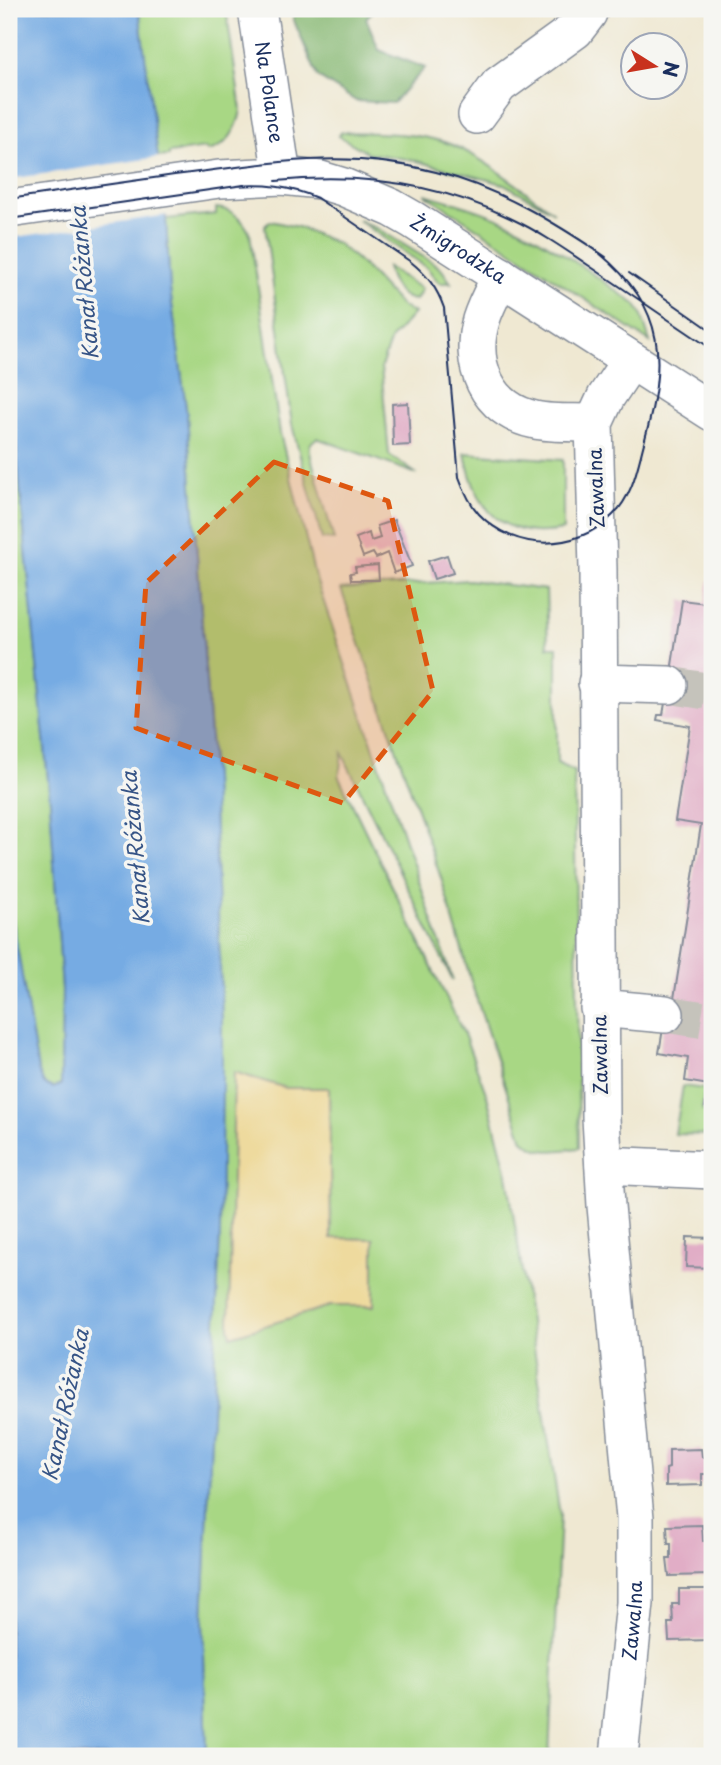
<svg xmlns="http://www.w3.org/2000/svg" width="721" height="1765" viewBox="0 0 721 1765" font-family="'Playpen Sans',sans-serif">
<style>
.green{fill:#a8d784;stroke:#628371;stroke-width:2}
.forest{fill:#86b872;stroke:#507468;stroke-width:2}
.sand{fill:#eeda9e;stroke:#84847e;stroke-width:2}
.water{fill:#76abe3;stroke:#486da0;stroke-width:2}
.pier{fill:#efe8d2}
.building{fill:#e1adc6}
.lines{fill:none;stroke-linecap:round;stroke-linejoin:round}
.minor-tunnel{stroke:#c5c3bb;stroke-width:37;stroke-dasharray:37 18;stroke-linecap:butt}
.minor-casing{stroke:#858c98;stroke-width:40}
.minor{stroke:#fff;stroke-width:37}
.tram{stroke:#1b2f5e;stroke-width:2}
.marked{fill:#de5710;fill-opacity:0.2;stroke:#de5710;stroke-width:5;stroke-dasharray:14 9;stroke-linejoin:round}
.labels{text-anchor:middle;stroke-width:7;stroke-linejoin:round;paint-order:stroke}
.street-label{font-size:19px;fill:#1b2f5e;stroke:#f6f6f2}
.water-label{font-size:21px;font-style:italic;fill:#365486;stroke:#f6f6f2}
</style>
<rect width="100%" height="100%" fill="#f6f6f2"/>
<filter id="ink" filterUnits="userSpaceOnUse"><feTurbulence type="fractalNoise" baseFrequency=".0143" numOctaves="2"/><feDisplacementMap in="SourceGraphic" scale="14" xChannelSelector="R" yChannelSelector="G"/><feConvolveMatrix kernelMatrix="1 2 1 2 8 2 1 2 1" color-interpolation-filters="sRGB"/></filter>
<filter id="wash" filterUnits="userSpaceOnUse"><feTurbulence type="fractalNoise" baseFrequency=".00686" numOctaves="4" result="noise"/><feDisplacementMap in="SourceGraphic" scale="28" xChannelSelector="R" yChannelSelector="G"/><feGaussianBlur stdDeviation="1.57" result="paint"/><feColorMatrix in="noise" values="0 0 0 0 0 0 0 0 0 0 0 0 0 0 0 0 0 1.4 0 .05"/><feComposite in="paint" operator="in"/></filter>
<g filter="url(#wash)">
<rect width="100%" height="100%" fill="#efe8d2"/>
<!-- green -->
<path class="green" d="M139 9H226L241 110C238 128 227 148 207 151L206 148 169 153V156L157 157Z
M341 132C374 133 412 132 444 142 478 152 523 191 554 212L504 184 413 160 368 153 339 136Z
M425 194C456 203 488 212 517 227 558 248 597 277 635 304L641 313 650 342Z
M216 208C233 209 243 219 250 234L280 433 315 576 453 981 342 753 339 777 464 1034 487 1096 507 1174 560 1515 549 1756H207L203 1621 220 1233 222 1021 213 778 187 415 170 289 166 219 216 214Z
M358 220 378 229 435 264 442 270 451 283H439L427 268Z
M270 221 298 227 337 243 363 265 401 306 414 313 391 339 381 367 389 455 417 474 317 438C308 443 309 448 311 457L334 540 322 539 292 425 265 226Z
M387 267 422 289 416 300C399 300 390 281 387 267Z
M9 374 50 801 62 990 61 1085 53 1088 44 1084 38 1070 9 900Z
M465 453 563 460V530C503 541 475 510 465 453Z
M469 580 546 590 548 647H557V763L574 771 579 1148C558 1150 540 1156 523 1140L474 991 441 878 341 589Z
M683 1086 705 1089 702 1110 712 1112V1135L675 1134Z"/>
<!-- forest -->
<path class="forest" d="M292 9H375L366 18 379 50 425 68 393 103 356 101 318 77 294 21Z"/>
<!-- sand -->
<path class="sand" d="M234 1072 286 1088H329L331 1238 374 1239V1306H330L231 1336 229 1328Z"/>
<!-- water -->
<path class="water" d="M9 9H139L166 219 170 289 187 415 213 778 222 1021V1091L220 1233 203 1621 207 1756H9V900L38 1070 44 1084 53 1088 61 1085 62 990 50 801 9 374Z"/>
<!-- pier -->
<path class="pier" d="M160 157 168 215 9 238V179Z"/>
<g id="blocks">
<!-- building -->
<path class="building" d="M408 403 410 445 393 446 392 404Z
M394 520 412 566 394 573 387 553 376 558 373 553 363 557 356 538 369 533 371 541 380 538 377 526Z
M447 555 453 573 434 579 428 561Z
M378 565 379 580H351L350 573 356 572 355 567Z
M709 580H712V1108L705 1107 709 1085 685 1081 688 1058 659 1053 667 1004 673 1005 701 825 675 821 690 726 657 720 658 715H663L666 697 667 698 682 600 705 603Z
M687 1237 712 1238V1268L686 1267Z
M701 1449 702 1457H711L712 1474H702V1485L666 1486V1469L669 1468V1450Z
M702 1525 703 1541H709L710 1575 669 1576 667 1559H671V1544H668L667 1526Z
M679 1589H712V1640L669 1641 668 1623H673L672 1604H679Z"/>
</g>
</g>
<g filter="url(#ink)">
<use href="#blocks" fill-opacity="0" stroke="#858c98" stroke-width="2"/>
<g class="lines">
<!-- minor-tunnel -->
<path class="minor-tunnel" d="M669 685 712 692
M665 1014 712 1021"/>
<defs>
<g id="minor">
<path id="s1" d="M257 9 282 176"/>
<path d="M477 115 499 85 575 30 588 13V9"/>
<path id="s2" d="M9 209 219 179 282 176 320 180 343 187 392 208 413 220 712 412"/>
<path d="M501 276C494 290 486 304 481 320 468 364 487 410 535 420 553 424 575 422 594 423"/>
<path d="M597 683 669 685"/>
<path d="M599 1008 665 1014"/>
<path d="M604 1165 712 1170"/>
<path id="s3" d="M619 1756 635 1603V1518L606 1206 601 1118 598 569 594 423 606 397 630 361"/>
</g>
</defs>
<!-- minor casing -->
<use href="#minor" class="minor-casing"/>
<!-- minor -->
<use href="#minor" class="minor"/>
<!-- tram -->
<path class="tram" d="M276 181C356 173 437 183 510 218 538 231 563 248 588 265 630 293 671 322 712 349
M236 186C265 184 289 186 317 198L411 262C427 275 437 288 444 308L459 477C464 491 469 503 479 514 515 552 576 552 613 515 633 495 637 469 644 443 666 361 668 310 598 252
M9 199C72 190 135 180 198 172 281 161 353 150 436 172 498 188 553 221 606 257
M9 219 244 185
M629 273 712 331"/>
</g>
</g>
<!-- marked area -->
<path class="marked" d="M274 462 388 501 433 691 343 803 136 728 146 583Z"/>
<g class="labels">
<!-- street labels -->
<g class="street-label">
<text dy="7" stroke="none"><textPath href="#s1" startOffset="84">Na Polance</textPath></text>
<text dy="7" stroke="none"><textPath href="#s2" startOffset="469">Żmigrodzka</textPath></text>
<text transform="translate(596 488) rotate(-92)" y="7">Zawalna</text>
<text transform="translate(600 1055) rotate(-91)" y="7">Zawalna</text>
<text dy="7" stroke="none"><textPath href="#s3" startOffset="136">Zawalna</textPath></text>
</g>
<!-- water labels -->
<g class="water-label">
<text transform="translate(85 283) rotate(-95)" y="7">Kanał Różanka</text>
<text transform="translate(136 848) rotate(-95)" y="7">Kanał Różanka</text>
<text transform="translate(66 1405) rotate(-78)" y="7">Kanał Różanka</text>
</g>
</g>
<!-- margin -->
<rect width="721" height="1765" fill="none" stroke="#f6f6f2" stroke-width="35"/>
<!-- north arrow -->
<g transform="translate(654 66) rotate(101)"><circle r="33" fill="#f6f6f2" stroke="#9ea6b7" stroke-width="2"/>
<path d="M0-5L12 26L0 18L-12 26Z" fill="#c8321e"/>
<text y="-10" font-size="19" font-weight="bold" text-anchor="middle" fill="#1b2f5e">N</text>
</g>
</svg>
